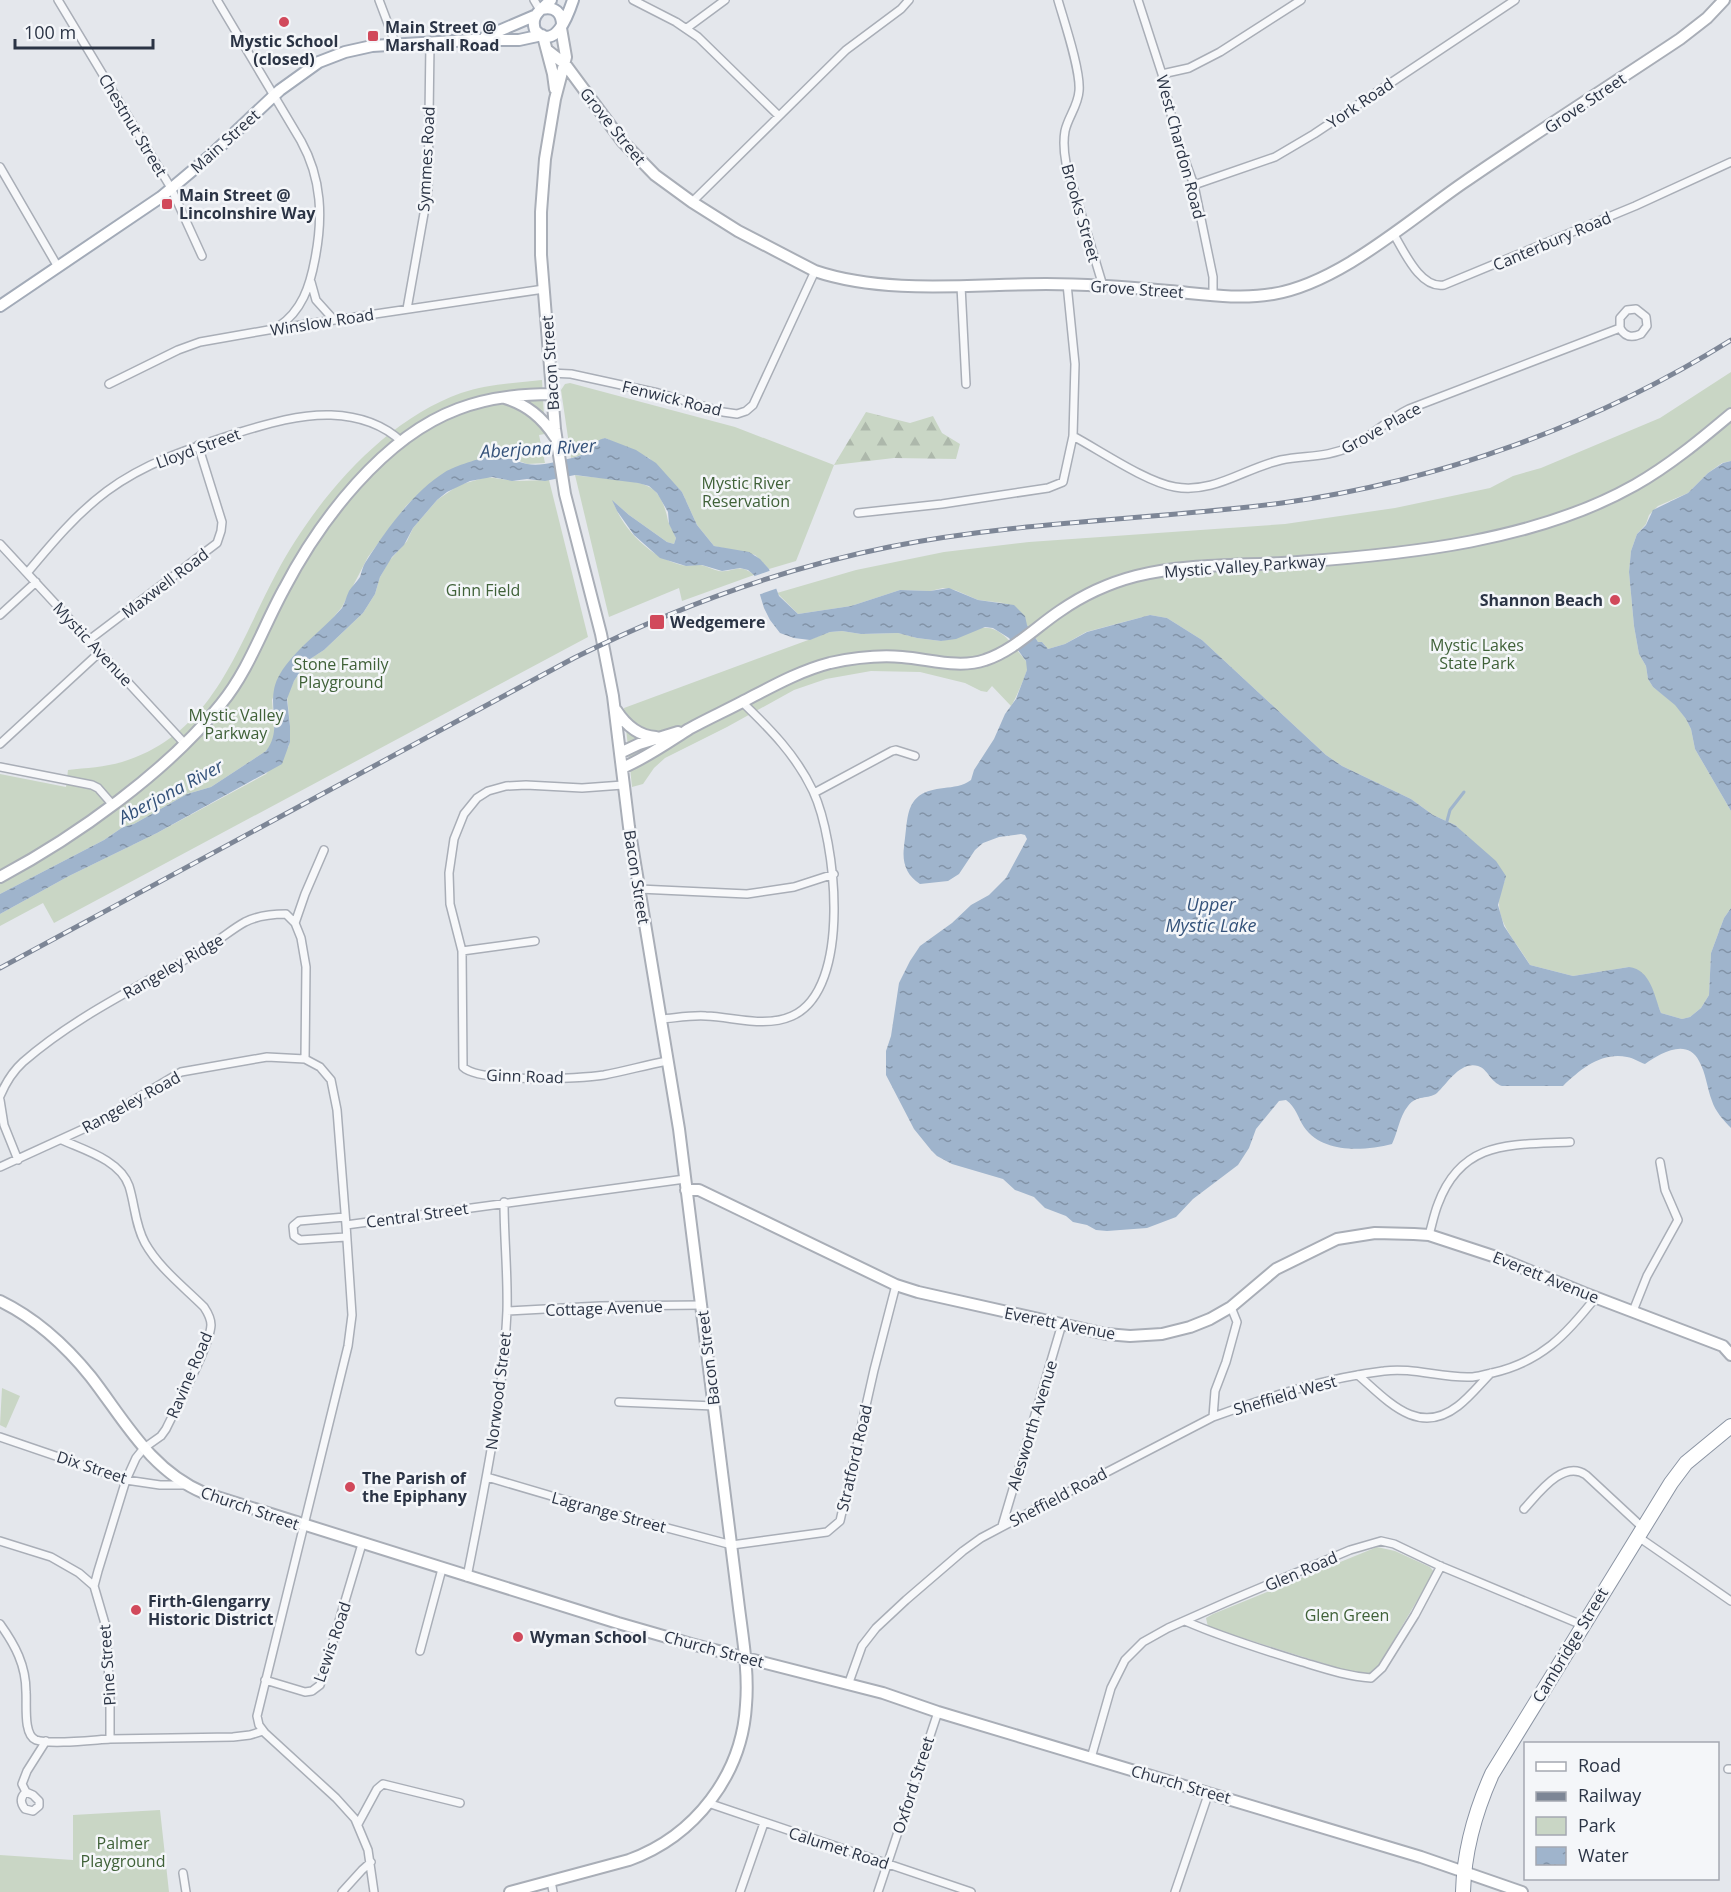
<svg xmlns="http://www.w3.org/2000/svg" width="1731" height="1892" viewBox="0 0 1731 1892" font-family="'Open Sans',sans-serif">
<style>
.forest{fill:url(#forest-firs)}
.green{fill:#c9d6c5}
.water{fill:url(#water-ripples)}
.pier{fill:#e4e7ec}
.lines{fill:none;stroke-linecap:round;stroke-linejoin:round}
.stream{stroke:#9fb4cc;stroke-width:3}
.street-casing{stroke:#a9aeb7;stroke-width:10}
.secondary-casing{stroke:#a9aeb7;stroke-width:14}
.primary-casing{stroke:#a3abb8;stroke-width:14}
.highway-casing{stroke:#8b94a3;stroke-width:16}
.street{stroke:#f7f8fa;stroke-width:7}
.secondary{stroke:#fff;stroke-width:10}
.primary{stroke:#fff;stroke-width:10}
.highway{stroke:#fff;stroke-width:14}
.rail-casing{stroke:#7d8696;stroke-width:5}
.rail{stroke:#f4f6f9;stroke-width:3;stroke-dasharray:9;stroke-linecap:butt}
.poi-dot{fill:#d1495b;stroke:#f4f6f9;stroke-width:2}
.labels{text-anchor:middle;stroke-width:5;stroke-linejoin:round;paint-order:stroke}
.poi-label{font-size:16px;font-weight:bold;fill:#2b3445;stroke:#f4f6f9;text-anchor:start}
.street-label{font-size:16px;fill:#2b3445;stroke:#f4f6f9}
.park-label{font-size:16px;fill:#3f6138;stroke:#f4f6f9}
.water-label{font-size:18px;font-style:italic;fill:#34527a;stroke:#f4f6f9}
</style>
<defs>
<pattern id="forest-firs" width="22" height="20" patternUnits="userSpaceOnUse" patternTransform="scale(1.5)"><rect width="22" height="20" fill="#c9d6c5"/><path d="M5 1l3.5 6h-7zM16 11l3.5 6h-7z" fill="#adb8ab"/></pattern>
<pattern id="water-ripples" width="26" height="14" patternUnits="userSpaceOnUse" patternTransform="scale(1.5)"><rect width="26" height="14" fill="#9fb4cc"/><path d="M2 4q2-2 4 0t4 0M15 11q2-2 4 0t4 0" fill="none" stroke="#8293a7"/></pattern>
</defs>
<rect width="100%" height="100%" fill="#e4e7ec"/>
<!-- forest -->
<path class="forest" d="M866 412 910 423 933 416 942 433 960 444 956 459 894 458 834 465Z"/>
<!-- green -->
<path class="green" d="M1731 372V461L1722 463 1708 473 1688 493 1658 506 1649 515 1646 524 1637 534 1631 551 1629 572 1634 626 1639 654 1646 666 1648 679 1653 687 1675 704 1686 719 1691 729 1695 749 1731 811V908L1724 918 1711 953 1709 995 1701 1008 1690 1017 1682 1019 1661 1013 1654 996 1629 967 1573 976 1530 965C1514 937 1487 916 1505 880L1481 850 1455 825 1433 815 1411 799 1342 766 1326 755 1202 640 1167 618 1150 615 1086 632 1065 644 1048 649 1042 642H1038L1027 625 1003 603 978 600 955 590 943 588 930 591 900 590 851 606 798 614 777 593 856 570 944 552 1029 542 1285 524 1395 508 1490 488 1513 476 1541 468 1660 418Z
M542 380 545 434 539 435 545 463 527 464 508 457 490 456 426 487 406 506 368 557 342 607 323 630 302 648 284 669 272 700 275 736 272 744 266 751 211 787 187 794 134 824 123 827 104 840 0 894V774L66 787 68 770C86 768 105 767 122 762 213 734 236 649 276 574 314 502 382 421 461 393 487 384 515 383 542 380Z
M570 383 735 427 834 465 796 561 769 569 755 555 714 546 697 525 682 492 649 458 605 438C590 444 589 455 571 458L561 390 565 384Z
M575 475C594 479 644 477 656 492 663 501 666 510 668 521 670 527 674 532 676 538L674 544 667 542 629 515 613 501C623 531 654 561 687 566 692 566 696 564 701 565 707 566 713 570 719 571 735 573 738 562 754 575L682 601 679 588 609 617Z
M487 477 516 481 549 480 588 637 54 923 43 903 0 926V914L69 876 157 833 266 774 289 746 290 726 287 695 294 681 307 661 324 650 363 613 375 594 380 577 389 561 407 541 413 528 437 500 459 485Z
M981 628C1000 625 1011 643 1021 655 1024 659 1028 662 1028 667 1027 672 1015 701 1011 706L992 686 987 692 981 691 965 683 920 672 871 671 826 679 794 690 727 727 665 758 654 768 643 784 632 787 624 708 830 632 842 631 861 634 898 633 917 638 941 641Z
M2 1388 20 1396 6 1428 0 1425Z
M1377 1547 1395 1551 1430 1567 1434 1572 1379 1665 1368 1674H1357L1208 1627 1206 1618 1213 1614Z
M160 1810 169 1892H0V1855L73 1860V1815Z"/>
<!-- water -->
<path class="water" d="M605 438 636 450 656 463 682 492 697 525 714 546 749 552 760 559 769 569 779 596 798 614 851 606 900 590 930 591 949 588 978 600 1014 605 1025 616 1027 625 1038 642H1042L1048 649 1065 644 1087 632 1150 615 1167 618 1202 640 1326 755 1342 766 1411 799 1433 815 1455 825 1496 861 1506 876 1498 905 1504 926 1530 965 1573 976 1629 967C1651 970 1654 995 1661 1013L1682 1019 1690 1017 1701 1008 1709 995 1711 953 1724 918 1731 908V1128C1724 1121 1715 1111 1712 1101 1707 1088 1706 1073 1699 1061 1687 1037 1659 1054 1645 1064 1639 1062 1634 1058 1627 1057 1601 1052 1581 1069 1563 1086H1502C1490 1082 1488 1069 1478 1066 1460 1061 1447 1084 1437 1093 1428 1100 1417 1094 1408 1106 1399 1117 1398 1132 1392 1144 1364 1151 1323 1154 1304 1127 1298 1118 1296 1107 1286 1100L1279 1101 1256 1129 1249 1148 1238 1165 1193 1199 1176 1217 1147 1228 1107 1231 1096 1230 1087 1225 1073 1222 1066 1216 1045 1208 1034 1197 1015 1190 1003 1179 952 1164 937 1156 931 1150 914 1129 886 1075V1051L891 1036 899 983 910 961 920 946 952 923 971 905 989 895 1006 878 1027 839 1025 835 1021 834 999 837 983 843 975 850 959 874 948 881 920 884C906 875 902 862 904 847 909 816 903 792 944 788 953 787 963 786 971 780L974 770 994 739 1005 714 1016 699 1027 670 1026 661 1009 638 993 628 985 627 956 639 941 641 917 638 898 633 861 634 842 631 830 632 810 640 794 638 780 633 770 620 764 608 754 575 748 570 740 568 722 571 702 565 686 566 660 558 634 535 617 511 612 500 629 515 667 542 674 544 676 538 669 524 668 512 657 493 649 486 638 483 575 475 545 481 527 479 512 481 492 477 470 481 447 492 437 500 413 528 404 545 392 557 380 577 375 594 363 613 324 650 307 661 294 681 287 699 290 726V742L282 764 157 833 69 876 0 914V894L104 840 123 827 134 824 187 794 211 787 266 751C285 727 263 702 280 674 294 650 323 630 342 608 345 603 346 597 349 591 352 586 357 582 360 577 362 571 363 565 367 560 386 530 414 491 445 472 455 466 480 458 492 456 505 454 515 462 527 464 541 467 558 461 572 458 592 454 591 441 605 438Z
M1731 461V811L1695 749 1691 729 1686 719 1675 705 1653 687 1648 679 1646 666 1639 654 1634 626 1629 572 1631 551 1637 534 1646 525 1653 510 1688 493 1708 473 1723 463Z"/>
<!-- pier -->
<path class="pier" d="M772 570 778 588 758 595 752 577Z"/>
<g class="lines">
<!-- stream -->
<path class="stream" d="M1447 821 1450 810 1464 792"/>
<defs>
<path id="street" d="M58 0 171 188 202 256
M217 0 301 141C322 179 323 218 315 259 310 286 302 311 278 327
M379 0 396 45
M534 0 540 10
M633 0 676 22 698 37 779 116
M1058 0C1064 21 1081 71 1079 91 1078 106 1068 117 1065 131 1063 142 1064 152 1066 163L1103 286
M1138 0 1162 74 1176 136 1194 185 1213 277V295
M687 28 725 0
M1162 74 1189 68 1220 52 1301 0
M0 167 58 267
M1194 185 1275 157 1314 134 1515 0
M692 202 846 50 901 9 909 0
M1393 233C1404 251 1420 289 1444 285L1635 206 1731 162
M311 282 316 300 334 320
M961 286 966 384
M407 309 428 191 430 43
M550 373 571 374 658 393 723 412 737 414 746 411 753 405 815 271
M109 384 178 350 200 342 274 329 544 289
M1073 436C1101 451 1146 482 1175 487 1214 494 1245 468 1281 460 1306 455 1327 458 1352 446 1372 436 1388 419 1409 409L1620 328V318L1627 310 1636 309 1646 317 1647 326 1641 334C1632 338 1625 337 1620 328
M858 513 942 504 1048 488 1063 482 1073 436 1075 364 1067 284
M0 544 185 744
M27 573C52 543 76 514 107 491 146 462 191 448 237 433 267 424 299 414 331 415 357 416 383 424 402 442
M0 615 36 582
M89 640 217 543 221 531 222 522 198 445
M0 744 100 652
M0 767 92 785 98 788 112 804
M623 785 582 788 526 785 506 786 488 791 477 798 464 814 454 839 449 873 450 904 462 951 463 1067C479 1083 580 1079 604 1075 625 1071 646 1065 667 1061
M814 793 892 751 896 750 915 756
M639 889 747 894 794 887 834 874
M462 951 535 941
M661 1019C675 1018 691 1015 706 1016 734 1017 765 1028 792 1016 853 989 836 840 813 791 796 755 770 729 742 702
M305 1059 306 967 301 938 295 923 305 894 324 850
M0 1096C6 1082 12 1072 23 1062 78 1014 145 984 207 947 220 940 232 929 245 922 257 916 272 914 286 914L295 923
M0 1100 4 1125 18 1160
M62 1140C84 1150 120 1160 129 1186 135 1205 135 1225 145 1243 159 1268 184 1287 204 1307 208 1313 211 1318 211 1325 210 1346 177 1406 166 1429L161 1436 144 1448 136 1458 126 1480 98 1571 94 1586 106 1627 110 1699V1739L233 1737 250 1735 263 1731
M0 1167 92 1125 181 1072 267 1057 305 1059 320 1067 331 1080 337 1110 346 1225
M345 1217 299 1221 293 1226 294 1236 300 1240 346 1237
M1429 1235C1432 1225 1434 1214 1438 1204 1462 1139 1512 1145 1570 1142
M507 1311 600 1306 702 1305
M1633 1311 1647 1276 1678 1220 1665 1190 1660 1162
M1358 1375C1388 1401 1418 1437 1458 1406 1470 1397 1480 1384 1491 1373
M619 1402 714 1406
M1213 1417C1269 1397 1324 1378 1384 1371 1412 1367 1441 1378 1470 1377 1477 1377 1485 1374 1492 1373 1541 1362 1566 1335 1596 1297
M0 1437 126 1480 160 1485H186
M487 1477 599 1510 732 1545 827 1532 840 1521 874 1370 896 1285
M1524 1509C1538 1494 1563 1459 1586 1475L1642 1527
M1002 1526 1062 1324
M1637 1536 1731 1601
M0 1541 51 1557 79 1573 94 1586
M467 1577C484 1490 503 1401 507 1311 508 1275 504 1238 504 1202
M1185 1621C1222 1637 1260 1649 1299 1661 1323 1668 1345 1676 1371 1678L1382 1668 1415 1615 1441 1566
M0 1624C15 1645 26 1665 26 1692 27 1704 23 1735 36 1740 50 1745 93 1740 110 1739
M420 1651 442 1569
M265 1680 305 1692 312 1691 320 1685 362 1544
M848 1685 862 1646 876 1628 906 1600 963 1551 981 1538 1030 1512 1213 1417 1215 1391 1226 1362 1237 1322 1231 1307
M1091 1758 1111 1688 1125 1660 1143 1642 1168 1628 1229 1601 1350 1550 1381 1541 1394 1544 1438 1565 1582 1625
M1728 1769H1731
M26 1792 33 1795 39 1801V1806L33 1811 25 1809C20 1803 20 1797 26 1792L22 1784 27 1771 46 1741
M708 1803 971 1892
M358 1824 377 1789 383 1784 460 1803
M183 1873 186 1892
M551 1881 553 1892
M342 1892 362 1870 371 1862
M374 1892 368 1850 355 1819 336 1798 265 1733 259 1725 257 1716 348 1346 352 1315 346 1225 685 1179
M740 1892 764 1823
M878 1892 938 1712
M1175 1892 1209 1792"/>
<path id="secondary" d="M543 36 553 74 555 89
M547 50 565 64 622 141 655 175 692 202 738 231 815 271C886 295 972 284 1046 284 1087 284 1128 287 1169 291 1203 294 1239 300 1273 294 1339 283 1408 221 1463 183 1534 134 1608 87 1680 39L1707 18 1724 0
M505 398C527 405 542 417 555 437
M616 710C625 724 638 736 656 737
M620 753 639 744 678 732
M622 768C646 758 667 743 689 729 707 719 725 711 742 702 771 687 799 671 830 663 853 658 878 655 902 657 929 659 959 669 985 660 1013 651 1036 627 1060 611 1083 595 1109 583 1136 576 1188 563 1244 566 1298 562 1408 554 1536 541 1635 485 1670 465 1700 440 1731 414
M0 877C75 837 168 771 221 704 249 670 263 627 284 589 320 520 383 437 458 409 489 397 520 394 552 394
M686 1190H699L896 1285 918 1292 1106 1334 1130 1336 1162 1334 1190 1327 1210 1319 1231 1307 1276 1269 1337 1239 1375 1233 1414 1234 1429 1235 1496 1257 1584 1293 1723 1346 1731 1355
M0 1301C35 1318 66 1346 91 1377 125 1421 150 1470 204 1493L618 1623 691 1644 883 1693 938 1712 1421 1857 1522 1892
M510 1892 629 1860C695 1836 742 1775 746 1705 749 1670 742 1634 738 1600L679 1129 629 827 613 696 601 634 565 494 555 429 541 255V212L545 159 555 99 566 57 561 28"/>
<path id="primary" d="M551 0C541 10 530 15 535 30 555 52 568 15 573 0
M542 9C555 6 562 13 562 25
M485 37 534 16
M0 306 161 197 211 155 280 90 319 62 345 52 372 46 472 40H519L542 35"/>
<path id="highway" d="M1463 1892C1464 1850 1475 1812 1492 1774L1671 1483 1686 1463 1731 1426"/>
</defs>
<!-- street casing -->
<use href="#street" class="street-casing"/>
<!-- secondary casing -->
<use href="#secondary" class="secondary-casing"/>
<!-- primary casing -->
<use href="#primary" class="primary-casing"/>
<!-- highway casing -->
<use href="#highway" class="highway-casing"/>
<!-- street -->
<use href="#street" class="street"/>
<!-- secondary -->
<use href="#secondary" class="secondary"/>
<!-- primary -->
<use href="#primary" class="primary"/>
<!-- highway -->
<use href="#highway" class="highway"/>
<defs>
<path id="rail" d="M0 968 574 658C674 608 780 569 889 547 1019 521 1151 520 1282 503 1440 481 1595 425 1731 340"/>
</defs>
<!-- rail casing -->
<use href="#rail" class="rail-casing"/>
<!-- rail -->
<use href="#rail" class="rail"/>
</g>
<!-- markers -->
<g class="poi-dot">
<circle cx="284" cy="22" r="6"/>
<rect x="367" y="30" width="12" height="12" rx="3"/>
<rect x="161" y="198" width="12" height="12" rx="3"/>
<circle cx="1615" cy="600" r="6"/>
<rect x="649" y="614" width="16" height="16" rx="3"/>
<circle cx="350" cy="1487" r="6"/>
<circle cx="136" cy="1610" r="6"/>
<circle cx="518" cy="1637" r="6"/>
</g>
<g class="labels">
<!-- poi labels -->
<g class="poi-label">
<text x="385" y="33">Main Street @<tspan x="385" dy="18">Marshall Road</tspan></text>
<text x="284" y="47" text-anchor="middle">Mystic School<tspan x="284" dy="18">(closed)</tspan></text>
<text x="179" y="201">Main Street @<tspan x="179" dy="18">Lincolnshire Way</tspan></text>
<text x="1603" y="606" text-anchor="end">Shannon Beach</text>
<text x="670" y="628">Wedgemere</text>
<text x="362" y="1484">The Parish of<tspan x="362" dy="18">the Epiphany</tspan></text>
<text x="148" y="1607">Firth-Glengarry<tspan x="148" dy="18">Historic District</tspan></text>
<text x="530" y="1643">Wyman School</text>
</g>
<!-- street labels -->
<g class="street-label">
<text transform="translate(1360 103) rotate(-34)" y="6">York Road</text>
<text transform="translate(1585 103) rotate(-34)" y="6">Grove Street</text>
<text transform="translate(133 125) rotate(59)" y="6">Chestnut Street</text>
<text transform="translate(613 126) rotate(51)" y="6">Grove Street</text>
<text transform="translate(225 141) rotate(-42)" y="6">Main Street</text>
<text transform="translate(1181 147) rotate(75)" y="6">West Chardon Road</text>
<text transform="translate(426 159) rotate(-87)" y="6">Symmes Road</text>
<text transform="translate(1081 213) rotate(74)" y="6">Brooks Street</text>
<text transform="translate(1552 241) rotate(-23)" y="6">Canterbury Road</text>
<text transform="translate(1137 289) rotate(4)" y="6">Grove Street</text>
<text transform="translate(322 322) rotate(-9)" y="6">Winslow Road</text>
<text transform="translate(550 363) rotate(-94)" y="6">Bacon Street</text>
<text transform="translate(672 398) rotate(14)" y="6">Fenwick Road</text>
<text transform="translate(1381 428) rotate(-29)" y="6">Grove Place</text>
<text transform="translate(198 448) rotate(-20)" y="6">Lloyd Street</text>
<text transform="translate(1245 566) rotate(-4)" y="6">Mystic Valley Parkway</text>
<text transform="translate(165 583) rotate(-37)" y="6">Maxwell Road</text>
<text transform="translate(93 644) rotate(47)" y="6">Mystic Avenue</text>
<text transform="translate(637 877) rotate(81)" y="6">Bacon Street</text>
<text transform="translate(173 966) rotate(-30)" y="6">Rangeley Ridge</text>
<text transform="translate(525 1076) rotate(2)" y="6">Ginn Road</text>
<text transform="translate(131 1102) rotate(-29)" y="6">Rangeley Road</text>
<text transform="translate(417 1215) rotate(-8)" y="6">Central Street</text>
<text transform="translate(1546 1277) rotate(22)" y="6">Everett Avenue</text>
<text transform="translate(604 1308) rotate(-2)" y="6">Cottage Avenue</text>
<text transform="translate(1060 1323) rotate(11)" y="6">Everett Avenue</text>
<text transform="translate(708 1358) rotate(-97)" y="6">Bacon Street</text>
<text transform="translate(189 1375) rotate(-67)" y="6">Ravine Road</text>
<text transform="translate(498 1391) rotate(-83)" y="6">Norwood Street</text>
<text transform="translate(1285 1395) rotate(-16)" y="6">Sheffield West</text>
<text transform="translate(1032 1425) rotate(-73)" y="6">Alesworth Avenue</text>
<text transform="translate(854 1458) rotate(-77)" y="6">Stratford Road</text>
<text transform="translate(92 1467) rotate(18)" y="6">Dix Street</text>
<text transform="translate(1058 1497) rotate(-28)" y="6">Sheffield Road</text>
<text transform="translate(250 1508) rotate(19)" y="6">Church Street</text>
<text transform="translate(609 1512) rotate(15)" y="6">Lagrange Street</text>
<text transform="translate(1301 1571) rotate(-23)" y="6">Glen Road</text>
<text transform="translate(332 1642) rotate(-71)" y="6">Lewis Road</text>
<text transform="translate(1570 1645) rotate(-59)" y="6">Cambridge Street</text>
<text transform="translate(714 1649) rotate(15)" y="6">Church Street</text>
<text transform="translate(107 1665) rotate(-94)" y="6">Pine Street</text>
<text transform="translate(1181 1784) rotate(16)" y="6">Church Street</text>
<text transform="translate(913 1785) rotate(-72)" y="6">Oxford Street</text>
<text transform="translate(839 1848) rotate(18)" y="6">Calumet Road</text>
</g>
<!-- park labels -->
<g class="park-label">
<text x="746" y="489">Mystic River<tspan x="746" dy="18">Reservation</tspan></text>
<text x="483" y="596">Ginn Field</text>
<text x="1477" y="651">Mystic Lakes<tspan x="1477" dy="18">State Park</tspan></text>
<text x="341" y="670">Stone Family<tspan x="341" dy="18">Playground</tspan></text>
<text x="236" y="721">Mystic Valley<tspan x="236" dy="18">Parkway</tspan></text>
<text x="1347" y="1621">Glen Green</text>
<text x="123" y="1849">Palmer<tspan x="123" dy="18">Playground</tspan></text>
</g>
<!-- water labels -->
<g class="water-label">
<text transform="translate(538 449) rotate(-3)" y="6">Aberjona River</text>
<text transform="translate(171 792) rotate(-28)" y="6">Aberjona River</text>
<text x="1211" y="911">Upper<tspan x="1211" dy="21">Mystic Lake</tspan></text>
</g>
</g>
<!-- legend -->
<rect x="1524" y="1742" width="195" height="138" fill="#f4f6f9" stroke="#a4a8b1" stroke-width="1.5"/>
<rect x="1536" y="1762" width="30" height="9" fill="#ffffff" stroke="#a4a8b1" stroke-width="1.5"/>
<text x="1578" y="1772" font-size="18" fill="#2b3445">Road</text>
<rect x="1536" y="1792" width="30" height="9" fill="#7d8696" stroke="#a4a8b1" stroke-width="1.5"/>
<text x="1578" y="1802" font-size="18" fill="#2b3445">Railway</text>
<rect x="1536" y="1817" width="30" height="18" fill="#c9d6c5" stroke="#a4a8b1" stroke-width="1.5"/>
<text x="1578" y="1832" font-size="18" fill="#2b3445">Park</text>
<rect x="1536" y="1847" width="30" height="18" fill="url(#water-ripples)" stroke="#a4a8b1" stroke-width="1.5"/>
<text x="1578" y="1862" font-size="18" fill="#2b3445">Water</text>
<!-- scale -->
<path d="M15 39v9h138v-9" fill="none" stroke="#2b3445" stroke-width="3"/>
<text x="24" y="39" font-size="18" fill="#2b3445" stroke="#f4f6f9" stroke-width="4.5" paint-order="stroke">100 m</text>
</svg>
